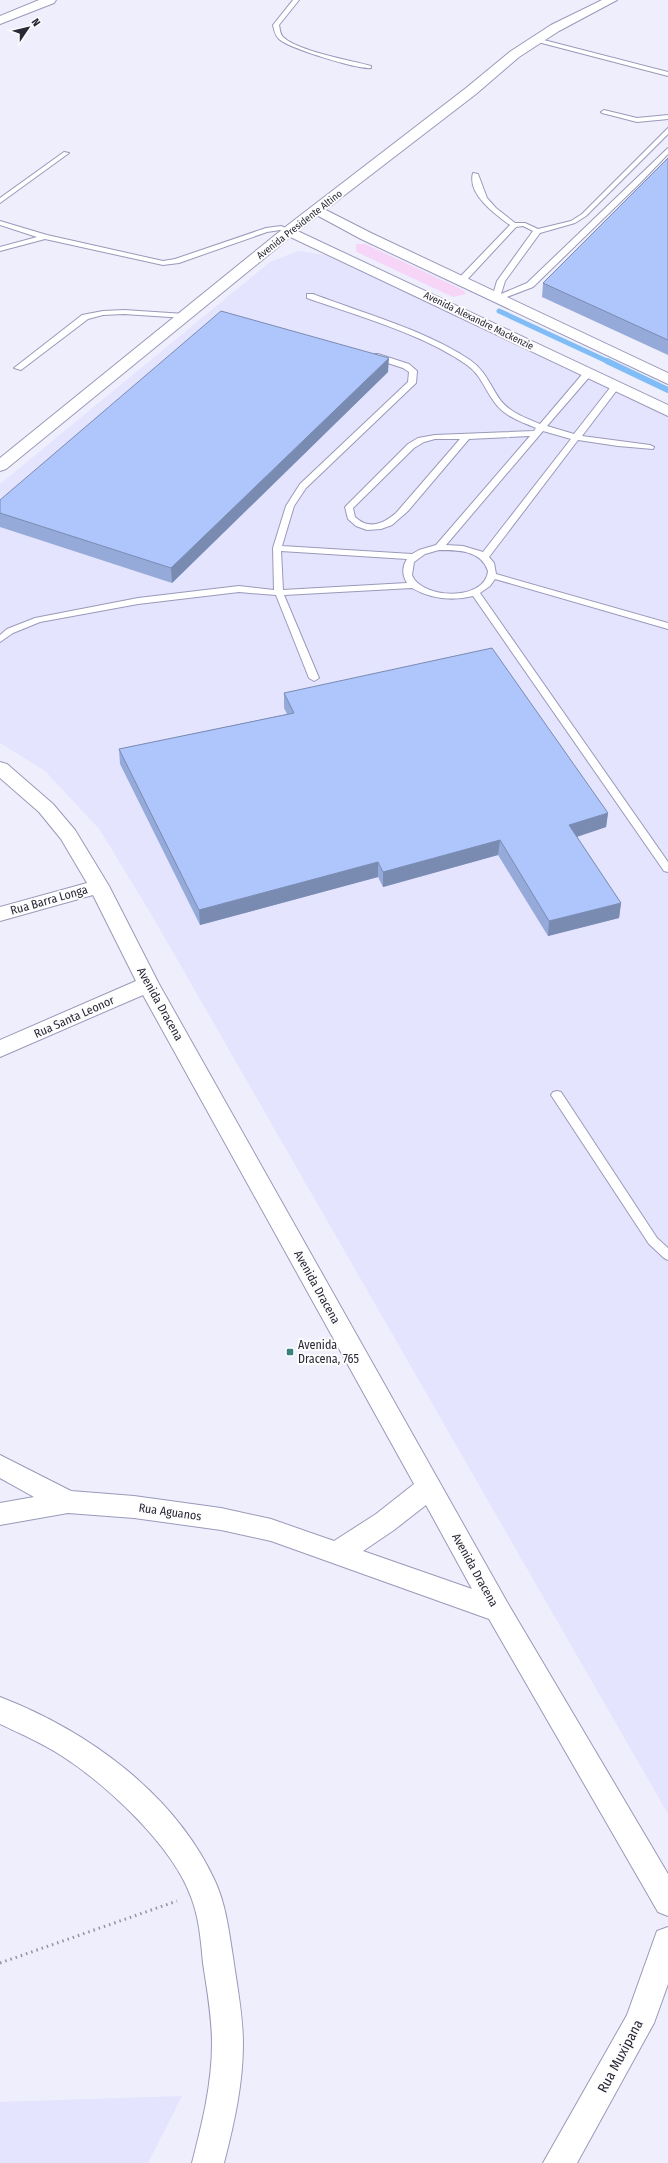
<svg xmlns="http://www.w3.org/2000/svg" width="668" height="2163" viewBox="0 0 668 2163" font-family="'Fira Sans Condensed',sans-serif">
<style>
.built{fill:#e4e4fe}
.green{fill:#f6d5f8}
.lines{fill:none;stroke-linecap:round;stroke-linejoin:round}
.stream-far1{stroke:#80bcf5;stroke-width:5}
.stream{stroke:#80bcf5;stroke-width:6}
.service-casing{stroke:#9a99ba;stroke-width:2}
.minor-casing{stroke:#9a99ba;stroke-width:2}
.tertiary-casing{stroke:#9a99ba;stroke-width:2}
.secondary-casing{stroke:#9a99ba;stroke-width:2}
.path{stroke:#9392a1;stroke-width:3;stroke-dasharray:1.5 4;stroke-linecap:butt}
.service{fill:#fff;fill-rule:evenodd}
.minor{fill:#fff;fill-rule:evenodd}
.tertiary{fill:#fff;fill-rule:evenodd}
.secondary{fill:#fff;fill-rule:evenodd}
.wall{fill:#96aada}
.shaded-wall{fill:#7a8bb1}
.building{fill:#afc6fd;stroke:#7a8bb1}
.poi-dot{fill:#3a827e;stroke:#fdfdfd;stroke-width:1.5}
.labels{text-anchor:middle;stroke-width:4;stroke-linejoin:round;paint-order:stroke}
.far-street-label{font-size:10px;fill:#292836;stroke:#fdfdfd}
.street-label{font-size:12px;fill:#292836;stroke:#fdfdfd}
.poi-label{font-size:12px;fill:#292836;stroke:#fdfdfd;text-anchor:start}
.near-street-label{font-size:14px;fill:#292836;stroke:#fdfdfd}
</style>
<rect width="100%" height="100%" fill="#eeeefd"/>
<!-- built -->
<path class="built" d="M298 251 331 256 668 417V1814L151 914 100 830 45 771 0 743V484L270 262Z
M182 2096 148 2163H0V2102Z"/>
<!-- green -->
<path class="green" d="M356 244H365L463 290 466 294 453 297 361 254 356 251Z"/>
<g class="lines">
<!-- stream-far1 -->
<path class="stream-far1" d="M499 311 609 362"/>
<!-- stream -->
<path class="stream" d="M607 361 668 390"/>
<defs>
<path id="service" d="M293 0H299L279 25C280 29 280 34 283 37 297 51 350 60 371 66V68C359 70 288 48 279 39 275 35 274 30 273 25Z
M536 38 668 72V76L534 41V39Z
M604 110 637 118 668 115V119L637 122 602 113 601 112Z
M668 128V134L586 216 575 223 540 233 505 281 501 294 527 283 668 148V154L640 183 533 287 499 300 492 298 497 281 533 231 523 226 516 227 464 283H458V279L510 225C495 214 467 194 473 173L478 174 487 198 496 208 515 223H525L538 229 571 221 582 214Z
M64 152 69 153 0 203V198Z
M0 221 47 235 163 261 175 259 266 228 281 226 293 231 289 233 280 230 267 232 179 263 163 265 45 239 0 251V247L37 237 0 225Z
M307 294H313C365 314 423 329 470 360 486 371 490 386 501 401 511 413 526 418 540 424L585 371H591V375L547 426 574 434 613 384 620 386 582 436 650 445 654 447 653 449 618 446 578 440 489 557 494 563 496 574 668 623V629L495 579 490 586 480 593 668 862V872L664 871 473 596C453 601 431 599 412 588L284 595 319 678 314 681 309 678 276 595 239 592 138 604 40 622 13 633 0 642V635L7 629 35 618 138 598 239 586 274 590 273 548 286 506 300 484 408 382 409 372 403 368 372 358V354H378L409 364 417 371 416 383 306 488 294 506 282 546 412 554 419 550 436 545 530 436 469 439 408 511 392 525 381 529 367 530 356 526 348 519 345 507 408 444 418 438 435 435 534 431 536 428C522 422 505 417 495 403 485 390 481 375 467 365 423 334 358 316 307 298ZM543 431 571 439 483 552 463 546 446 545ZM435 439H460L396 513C383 524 369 530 355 517L353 508 414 448 424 442ZM439 550C458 550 481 550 488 571 485 602 421 599 412 575L414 562 425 554ZM281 551 407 559C402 567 402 575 407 583L283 590Z
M124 310 185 314 189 316 185 318 124 314 103 315 88 319 21 370 14 368 82 315 103 311Z
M557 1091 561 1092 657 1238 668 1248V1260L664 1258 649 1244 553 1098 551 1095 553 1092Z"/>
<path id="minor" d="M39 0H56L54 3 0 24V16Z
M0 762 7 764 53 804 75 830 109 886 159 984 507 1602 668 1874V1916L658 1912 489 1619 271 1541 221 1530 134 1518 68 1513 0 1525V1503L34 1497 0 1478V1455L71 1491 134 1496 221 1508 271 1519 334 1541 376 1514 414 1484 143 995 0 1057V1040L136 981 93 895 0 921V907L87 883 61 839 39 812 0 778ZM426 1505 472 1589 363 1551 394 1530Z
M0 1697C88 1731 175 1794 215 1881 226 1905 229 1932 233 1957 237 1986 243 2015 243 2044 243 2084 234 2124 224 2163H192C202 2124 212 2084 212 2044 212 2016 207 1990 203 1963 201 1941 199 1917 191 1897 173 1846 107 1785 62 1756 42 1743 21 1734 0 1724Z
M668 1927V1984L654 2023 577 2163H543L627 2015 657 1931Z"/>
<path id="tertiary" d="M316 205 371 233 668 373V384L361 239 311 212 309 209Z
M289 227 668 405V416L284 234 282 231 284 228Z"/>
<path id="secondary" d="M602 0H617L559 31 519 57 476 94 294 234 6 469 0 471V458L284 228 466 88 511 51 551 25Z"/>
</defs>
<!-- service casing -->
<use href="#service" class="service-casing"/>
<!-- minor casing -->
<use href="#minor" class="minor-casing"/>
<!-- tertiary casing -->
<use href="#tertiary" class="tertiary-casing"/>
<!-- secondary casing -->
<use href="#secondary" class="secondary-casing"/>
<!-- path -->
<path class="path" d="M0 1963 177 1901"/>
<!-- service -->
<use href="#service" class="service"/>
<!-- minor -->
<use href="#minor" class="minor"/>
<!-- tertiary -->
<use href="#tertiary" class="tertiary"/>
<!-- secondary -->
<use href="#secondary" class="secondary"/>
</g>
<!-- wall -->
<path class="wall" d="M668 158V355L542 297 543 283Z
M388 372 172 583 0 527V500Z
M284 693 608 813 606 827 577 837 621 903 619 918 548 936 498 855 383 887 378 877 200 925 120 764 119 749 287 714 284 708Z"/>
<!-- shaded-wall -->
<path class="shaded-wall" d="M389 358 388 372 172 583 171 568Z
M608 813 606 827 567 840 569 825Z
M500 840 498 855 383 887V872Z
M378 862V877L200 925 199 910Z
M621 903 619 918 548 936 549 921Z"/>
<!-- building -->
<path class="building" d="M668 158V340L543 283Z
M221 311 389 358 171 568 0 513V500Z
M492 648 608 813 569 825 621 903 549 921 500 840 383 872 378 862 199 910 119 749 294 713 284 693Z"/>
<!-- markers -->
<rect class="poi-dot" x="286" y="1348" width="8" height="8" rx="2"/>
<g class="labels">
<!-- far-street labels -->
<g class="far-street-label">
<text transform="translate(299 224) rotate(-38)" y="4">Avenida Presidente Altino</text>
<text transform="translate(479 320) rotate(26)" y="4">Avenida Alexandre Mackenzie</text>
</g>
<!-- street labels -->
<g class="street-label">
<text transform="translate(49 900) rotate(-16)" y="4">Rua Barra Longa</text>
<text transform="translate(160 1004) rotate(61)" y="4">Avenida Dracena</text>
<text transform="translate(74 1017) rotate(-24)" y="4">Rua Santa Leonor</text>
<text transform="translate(317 1287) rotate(61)" y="4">Avenida Dracena</text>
<text transform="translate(170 1512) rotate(8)" y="4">Rua Aguanos</text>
<text transform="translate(475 1570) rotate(61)" y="4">Avenida Dracena</text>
</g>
<!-- poi labels -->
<g class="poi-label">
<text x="298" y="1349">Avenida<tspan x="298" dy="14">Dracena, 765</tspan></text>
</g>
<!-- near-street labels -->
<g class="near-street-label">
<text transform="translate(620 2056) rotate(-62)" y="5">Rua Muxipana</text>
</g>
</g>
<!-- north arrow -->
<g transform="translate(28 28) rotate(55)" stroke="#fdfdfd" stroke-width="3" paint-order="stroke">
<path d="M0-3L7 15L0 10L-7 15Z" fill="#292836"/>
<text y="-6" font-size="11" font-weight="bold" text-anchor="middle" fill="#292836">N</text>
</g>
</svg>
